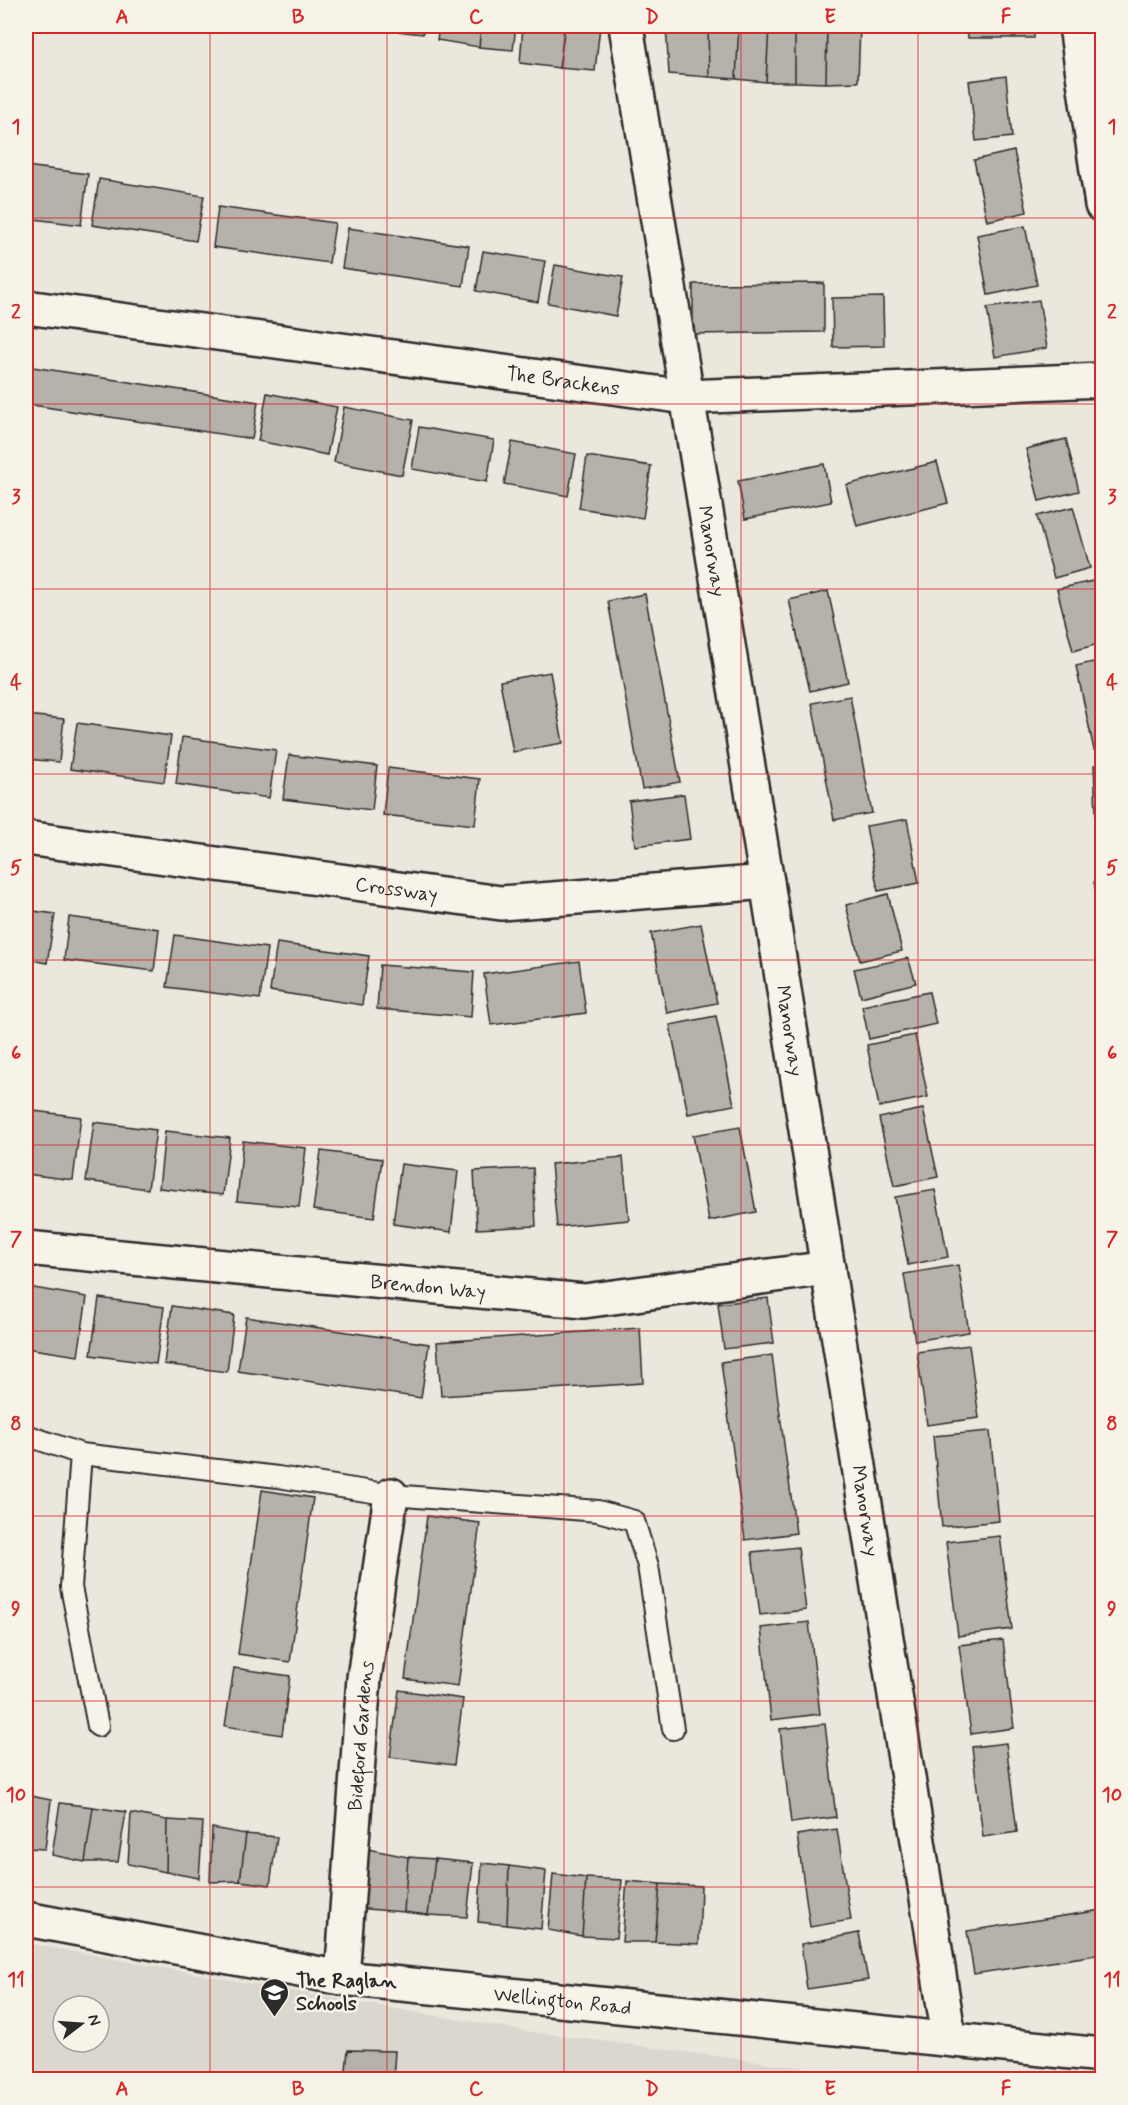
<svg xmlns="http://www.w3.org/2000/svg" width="1128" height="2105" viewBox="0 0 1128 2105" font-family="Mynerve,sans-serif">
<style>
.built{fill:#dbd7ce;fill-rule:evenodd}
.building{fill:#b5b2ab;stroke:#2b2b2b;stroke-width:1.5}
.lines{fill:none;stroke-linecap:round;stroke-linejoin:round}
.lane-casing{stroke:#2b2b2b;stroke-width:24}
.street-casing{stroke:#2b2b2b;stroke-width:38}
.lane{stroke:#f7f3e8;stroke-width:20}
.street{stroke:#f7f3e8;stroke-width:33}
.grid{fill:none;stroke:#d62828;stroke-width:1.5;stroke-opacity:0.55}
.labels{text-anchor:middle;stroke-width:5;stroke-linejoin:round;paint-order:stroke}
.street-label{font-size:20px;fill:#2b2b2b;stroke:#f7f3e8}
.poi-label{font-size:20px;font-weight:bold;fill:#2b2b2b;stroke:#f7f3e8;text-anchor:start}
.neatline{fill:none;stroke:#d62828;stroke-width:2}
.grid-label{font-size:20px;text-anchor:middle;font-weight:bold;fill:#d62828}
</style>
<rect width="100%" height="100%" fill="#ebe7dd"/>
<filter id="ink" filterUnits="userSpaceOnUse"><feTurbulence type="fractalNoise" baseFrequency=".0167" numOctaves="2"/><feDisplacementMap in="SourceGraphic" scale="12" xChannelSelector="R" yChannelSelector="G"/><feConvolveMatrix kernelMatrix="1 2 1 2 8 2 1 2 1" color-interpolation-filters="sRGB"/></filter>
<g filter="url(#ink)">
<!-- built -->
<path class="built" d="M26 1943 331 1998 526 2031 890 2079H26ZM63 2006H99V2042H63Z"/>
<!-- building -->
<path class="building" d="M358 26H388L387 30Z
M388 26H424L423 34 387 30Z
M439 26H481L479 47 437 40Z
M481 26H516L513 50 479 47Z
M523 26H565L559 68 520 63Z
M565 26H600L595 71 559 68Z
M666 26H708L709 77 669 74Z
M708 26H739L736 79 709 77Z
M739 26H769L766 82 736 79Z
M769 26H795V82H766Z
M795 26H827L826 83 795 82Z
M827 26 860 27 858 82 826 83Z
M967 26H1034V38H968Z
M1006 76 1012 137 976 141 969 81Z
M1014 151 1027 212 987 221 974 160Z
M26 166 88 174 81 225 26 218Z
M99 179 204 196 196 241 92 225Z
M218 207 335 223 329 263 213 247Z
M1025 226 1037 285 988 295 977 235Z
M348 228 469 246 463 286 342 268Z
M483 251 545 261 538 302 476 291Z
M555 265 623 277 616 316 548 303Z
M824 283V332L693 334V284Z
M883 297 884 346 833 347 832 298Z
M1039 300 1047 348 995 357 987 308Z
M26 366 258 402 252 439 26 404Z
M267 393 337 407 327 455 258 441Z
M344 407 413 420 402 475 334 462Z
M419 427 494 440 487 482 412 469Z
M1066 439 1079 491 1039 501 1026 449Z
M512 442 576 454 568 496 504 484Z
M587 456 651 466 643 518 579 508Z
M937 462 948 503 857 526 846 485Z
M824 464 831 502 745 519 738 481Z
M1073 507 1090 568 1054 578 1037 516Z
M1093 581 1102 618V643L1073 651 1057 589Z
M828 591 848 682 810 691 789 600Z
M645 594 680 782 642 789 608 601Z
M1102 660V748L1094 750 1076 666Z
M550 672 563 743 513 752 500 681Z
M850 696 872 813 834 820 812 703Z
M26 715 64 719 59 762 26 759Z
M77 723 171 736 164 782 70 769Z
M182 737 276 750 269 798 176 784Z
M289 755 377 766 372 810 283 799Z
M1094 765H1102V839H1097Z
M388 768 480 779 475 825 383 815Z
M684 794 690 839 635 846 629 801Z
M907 819 919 883 878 891 866 826Z
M1102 880V925L1094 882Z
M888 894 902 951 860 961 846 905Z
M26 910 55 914 47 963 26 959Z
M69 917 159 929 154 971 64 960Z
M701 924 717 1003 667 1013 651 933Z
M175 935 267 948 260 999 167 987Z
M277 943 369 956 362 1005 270 991Z
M908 958 916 983 861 997 854 969Z
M579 961 586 1013 491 1025 484 974Z
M380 965 474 972 471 1017 377 1009Z
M929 992 936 1024 869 1039 862 1006Z
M716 1016 734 1105 688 1114 670 1025Z
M915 1035 928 1097 879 1107 867 1045Z
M923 1109 938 1177 894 1186 879 1118Z
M26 1110 81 1117 73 1180 26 1174Z
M94 1122 156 1130 148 1189 86 1181Z
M740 1127 756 1212 709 1221 693 1135Z
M165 1131 230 1138 223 1195 159 1188Z
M243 1141 306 1148 299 1207 237 1201Z
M321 1151 382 1159 374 1218 313 1210Z
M623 1157 629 1220 557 1227 551 1164Z
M401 1164 458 1171 451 1232 393 1224Z
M533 1168 536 1226 477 1229 474 1171Z
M935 1190 948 1257 908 1265 895 1197Z
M958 1265 969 1332 915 1341 904 1274Z
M28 1287 87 1297 78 1356 26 1348V1306Z
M99 1298 164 1307 156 1364 91 1355Z
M768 1298 774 1343 724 1349 718 1304Z
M172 1306 234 1315 227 1372 164 1364Z
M246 1317 429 1344 421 1398 238 1371Z
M640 1328 643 1383 441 1396 437 1342Z
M969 1345 979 1418 927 1425 917 1352Z
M772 1355 796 1533 745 1540 721 1362Z
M990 1431 999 1521 942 1527 933 1436Z
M262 1490 313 1498 290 1662 238 1654Z
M427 1516 480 1523 458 1686 405 1679Z
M1000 1536 1012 1629 958 1636 946 1542Z
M798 1547 806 1610 760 1615 752 1552Z
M809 1622 820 1714 771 1720 761 1628Z
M1003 1640 1014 1728 971 1734 959 1645Z
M234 1668 290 1676 282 1735 225 1726Z
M399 1690 463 1699 454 1765 390 1757Z
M825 1724 836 1817 791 1823 780 1729Z
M1006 1743 1017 1832 983 1837 972 1747Z
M26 1795 51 1800 45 1849 26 1848Z
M60 1803 93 1807 85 1862 52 1855Z
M93 1807 126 1812 118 1862H85Z
M131 1813 167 1820 166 1872 128 1864Z
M167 1820 203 1822 199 1878 166 1872Z
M212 1828 246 1834 240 1881 210 1882Z
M837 1829 851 1920 810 1927 797 1835Z
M246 1834 277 1837 270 1885 240 1881Z
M358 1847 408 1857 404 1912 355 1908Z
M408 1857 435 1859 428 1915 404 1912Z
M435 1859 473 1863 467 1917 428 1915Z
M482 1863 509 1866 507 1925 478 1922Z
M509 1866 546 1871 541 1929 507 1925Z
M553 1874 586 1878 582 1936 548 1930Z
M586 1878 622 1880 616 1938 582 1936Z
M627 1881 660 1884 655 1942H622Z
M660 1884 701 1886 699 1944 655 1942Z
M1102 1910V1954L974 1974 967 1931Z
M859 1933 868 1980 807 1989 801 1944Z
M348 2050 395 2051 393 2080H345Z"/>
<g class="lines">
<defs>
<path id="lane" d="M26 1435 81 1454 278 1477 391 1495 598 1511 634 1521 648 1566 673 1729
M81 1454 71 1587 98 1726"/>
<g id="street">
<path id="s1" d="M626 26 767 882 949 2038"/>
<path d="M1076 26 1102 205"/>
<path id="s2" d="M26 307 686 397 1102 380"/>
<path id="s3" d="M26 838 501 903 767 882"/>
<path id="s4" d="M26 1248 584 1301 828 1268"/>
<path id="s5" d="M26 1919 342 1978 1102 2055"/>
<path id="s6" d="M342 1978 364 1678 391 1495"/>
</g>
</defs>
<!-- lane casing -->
<use href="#lane" class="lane-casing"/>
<!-- street casing -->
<use href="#street" class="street-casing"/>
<!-- lane -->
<use href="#lane" class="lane"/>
<!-- street -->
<use href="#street" class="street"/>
</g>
</g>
<!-- grid -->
<path class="grid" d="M210 26V2080M387 26V2080M564 26V2080M741 26V2080M918 26V2080M26 218H1102M26 404H1102M26 589H1102M26 774H1102M26 960H1102M26 1145H1102M26 1331H1102M26 1516H1102M26 1701H1102M26 1887H1102"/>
<!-- icons -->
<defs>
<symbol id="school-pin" viewBox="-11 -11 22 30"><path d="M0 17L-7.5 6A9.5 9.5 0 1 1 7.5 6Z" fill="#2b2b2b" stroke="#f7f3e8"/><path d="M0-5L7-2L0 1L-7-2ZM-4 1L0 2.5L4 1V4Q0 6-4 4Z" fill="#fff"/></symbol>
</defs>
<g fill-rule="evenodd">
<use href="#school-pin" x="258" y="1976" width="33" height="45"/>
</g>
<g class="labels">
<!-- street labels -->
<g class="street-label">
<text dy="7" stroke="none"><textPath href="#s2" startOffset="542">The Brackens</textPath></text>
<text dy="7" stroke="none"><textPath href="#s1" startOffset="532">Manorway</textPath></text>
<text dy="7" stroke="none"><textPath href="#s3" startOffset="374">Crossway</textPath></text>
<text dy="7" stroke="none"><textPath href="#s1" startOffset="1018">Manorway</textPath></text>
<text dy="7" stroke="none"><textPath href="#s4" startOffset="404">Brendon Way</textPath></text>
<text dy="7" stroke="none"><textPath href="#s1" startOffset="1504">Manorway</textPath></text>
<text dy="7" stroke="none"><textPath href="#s6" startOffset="243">Bideford Gardens</textPath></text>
<text dy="7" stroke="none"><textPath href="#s5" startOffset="543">Wellington Road</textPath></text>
</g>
<!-- poi labels -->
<g class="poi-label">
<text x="296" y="1987">The Raglan<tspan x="296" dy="23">Schools</tspan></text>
</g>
</g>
<!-- margin -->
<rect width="1128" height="2105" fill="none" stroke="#f7f3e8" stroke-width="66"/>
<!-- north arrow -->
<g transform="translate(81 2024) rotate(73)"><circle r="28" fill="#f7f3e8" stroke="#a5a39c" stroke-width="1.5"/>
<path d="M0-4.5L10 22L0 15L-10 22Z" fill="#2b2b2b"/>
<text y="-9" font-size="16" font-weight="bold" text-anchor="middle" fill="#2b2b2b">N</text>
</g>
<rect x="33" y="33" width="1062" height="2039" class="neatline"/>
<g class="grid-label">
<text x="122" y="23">A</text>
<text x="298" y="23">B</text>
<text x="476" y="23">C</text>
<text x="652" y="23">D</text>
<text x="830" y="23">E</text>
<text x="1006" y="23">F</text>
<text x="16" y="133">1</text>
<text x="1112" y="133">1</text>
<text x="16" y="318">2</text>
<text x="1112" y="318">2</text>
<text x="16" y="503">3</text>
<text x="1112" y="503">3</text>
<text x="16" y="689">4</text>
<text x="1112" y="689">4</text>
<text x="16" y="874">5</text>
<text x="1112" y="874">5</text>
<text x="16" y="1059">6</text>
<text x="1112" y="1059">6</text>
<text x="16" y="1245">7</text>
<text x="1112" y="1245">7</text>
<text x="16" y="1430">8</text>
<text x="1112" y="1430">8</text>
<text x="16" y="1615">9</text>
<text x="1112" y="1615">9</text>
<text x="16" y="1801">10</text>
<text x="1112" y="1801">10</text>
<text x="16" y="1986">11</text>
<text x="1112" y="1986">11</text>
<text x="122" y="2095">A</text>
<text x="298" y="2095">B</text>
<text x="476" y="2095">C</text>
<text x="652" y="2095">D</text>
<text x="830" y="2095">E</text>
<text x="1006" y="2095">F</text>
</g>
</svg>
